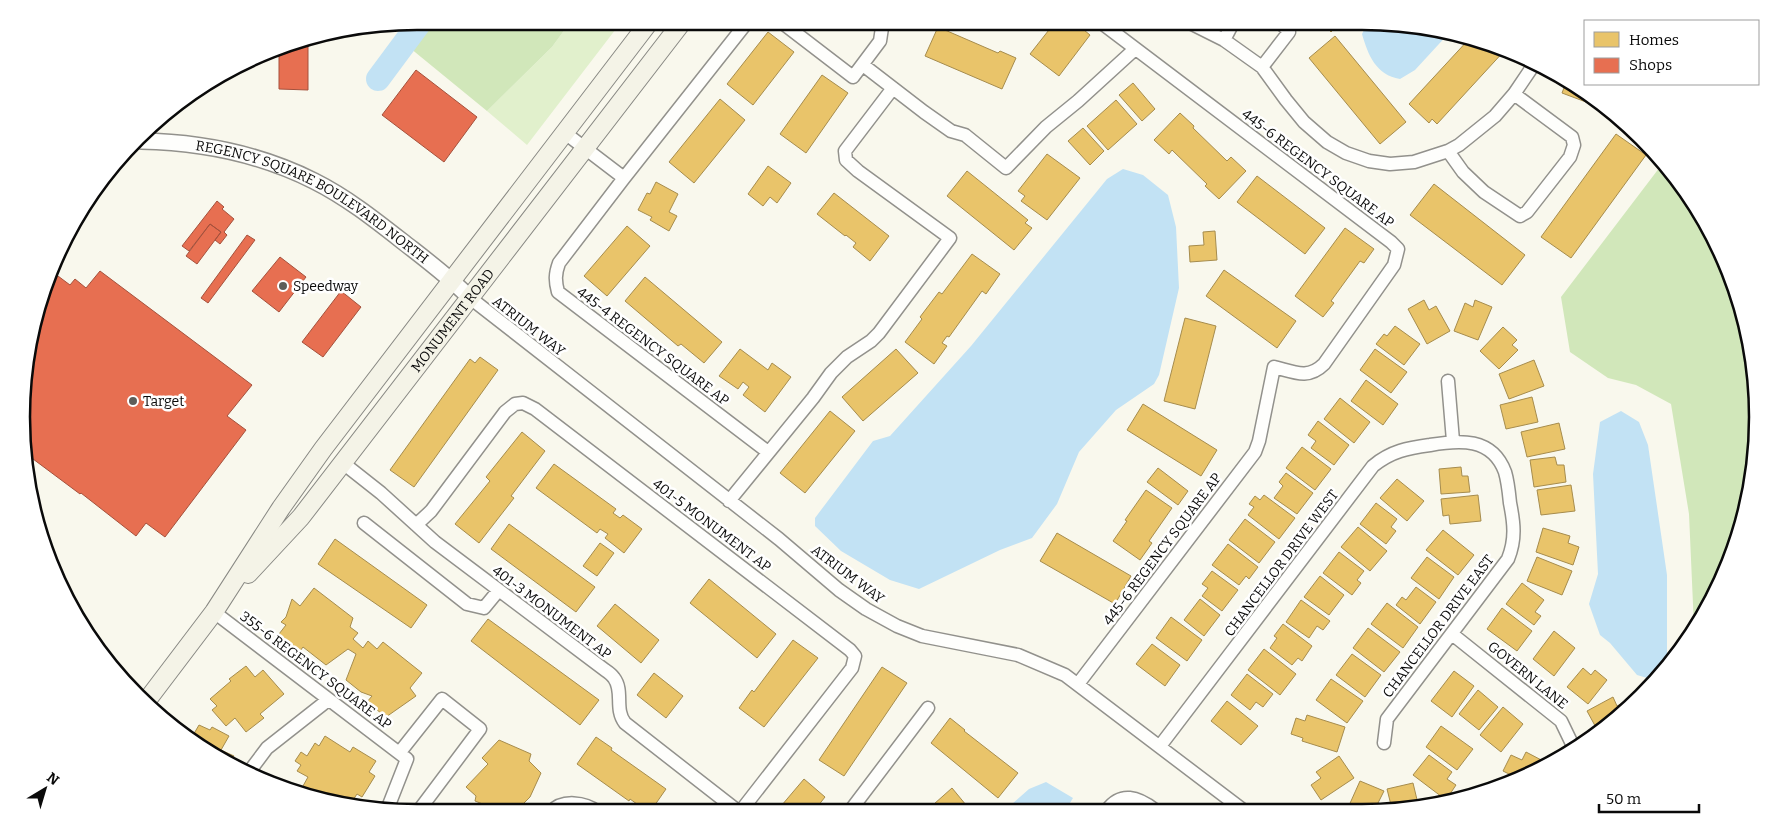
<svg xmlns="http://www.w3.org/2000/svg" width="1779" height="834" viewBox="0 0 1779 834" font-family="Bitter,serif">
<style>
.green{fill:#e1f0cc}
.forest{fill:#d1e7ba}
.water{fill:#c2e2f4}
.homes{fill:#e9c46a;stroke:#a68c4d}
.shops{fill:#e76f51;stroke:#a5513c}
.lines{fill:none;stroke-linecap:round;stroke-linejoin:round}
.river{stroke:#c2e2f4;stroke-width:24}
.minor-casing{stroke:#92918c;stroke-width:15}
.tertiary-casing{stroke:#92918c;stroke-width:18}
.secondary-casing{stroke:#888883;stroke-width:20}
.minor{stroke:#fefefc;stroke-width:12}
.tertiary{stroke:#fefefc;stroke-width:15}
.secondary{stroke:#f4f3e7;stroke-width:18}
.poi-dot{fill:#5e5d59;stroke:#fff;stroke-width:2}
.labels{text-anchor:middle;stroke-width:5;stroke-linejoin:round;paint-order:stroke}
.street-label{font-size:14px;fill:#0a0a0a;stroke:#fff}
.poi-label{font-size:14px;fill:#0a0a0a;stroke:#fff;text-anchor:start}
.rim{fill:none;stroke:#0a0a0a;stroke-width:2.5}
</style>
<rect width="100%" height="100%" fill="#f9f8ed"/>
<!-- green -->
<path class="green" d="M571 21H622L527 145 487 111 552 47Z"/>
<!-- forest -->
<path class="forest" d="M417 21H571L552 47 487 111 399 39V31L404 23Z
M1663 163 1691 197 1728 266 1750 340 1758 417 1750 494 1728 569 1694 627 1689 514 1671 404 1636 385 1608 378 1570 352 1561 297Z"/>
<!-- water -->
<path class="water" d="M1368 22 1439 29 1450 32 1415 70 1400 79C1376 75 1368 55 1362 34Z
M1123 169 1143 175 1168 195 1176 227 1179 288 1159 375 1154 384 1116 410 1079 452 1057 504 1032 538 1000 550 919 589 890 580 841 551 815 526V518L873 441 890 436 971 346 1107 179Z
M1621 411 1639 422 1648 445 1667 575V655L1654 680 1637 675 1610 643 1600 635 1589 604 1598 574 1593 474 1600 422Z
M1046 782 1073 798 1065 811H1004L1029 789Z"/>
<!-- homes -->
<path class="homes" d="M1056 21H1081L1087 26 1084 30 1090 35 1059 76 1030 54Z
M1322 21H1342L1331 32Z
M938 27 998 53 1000 51 1016 58 1002 89 925 56Z
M768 32 794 52 753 105 727 84Z
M1335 36 1406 122 1380 144 1309 58Z
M1470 38 1506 49 1437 124 1432 119 1429 123 1409 104Z
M822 75 848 93 806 153 780 134Z
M1567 80 1582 88 1610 111 1562 93Z
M1133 83 1155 109 1142 121 1119 95Z
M720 99 745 120 694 183 669 162Z
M1116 100 1137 124 1108 150 1087 126Z
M1180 113 1194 126 1193 128 1227 161 1231 157 1246 171 1219 199 1205 186 1207 184 1172 150 1169 154 1154 140Z
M1083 128 1104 151 1090 165 1068 141Z
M1616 134 1646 155 1571 258 1541 237Z
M1047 154 1080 178 1047 220 1021 201 1025 196 1018 191Z
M768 166 791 183 777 203 770 197 763 206 748 194Z
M967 171 1028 220 1025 223 1032 228 1014 250 947 196Z
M1257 176 1325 228 1305 254 1237 202Z
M656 182 678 194 669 212 677 216 669 231 650 220 652 217 638 210 647 193 650 194Z
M1434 184 1525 255 1502 285 1410 215Z
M834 193 889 236 870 261 853 247 856 243 846 235 845 236 817 214Z
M627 226 650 246 607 296 584 276Z
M1345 228 1374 249 1364 263 1360 261 1331 301 1334 303 1323 317 1295 296Z
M1215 231 1217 260 1190 262 1189 246 1204 245 1203 232Z
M972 254 1000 274 986 294 982 291 949 337 947 336 942 343 947 346 934 364 905 342 922 319 920 317 939 292 942 294Z
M1224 270 1296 321 1277 348 1206 296Z
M645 277 722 342 704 363 681 344 678 346 625 301Z
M1424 300 1429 310 1436 306 1450 331 1427 344 1408 309Z
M1475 300 1492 307 1478 340 1454 331 1465 303 1473 307Z
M1185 318 1216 326 1195 409 1164 401Z
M1395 326 1420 344 1404 365 1376 344 1384 334 1387 336Z
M1503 327 1517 340 1512 345 1518 350 1499 369 1480 351Z
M740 349 768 370 772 363 791 377 765 412 743 395 749 387 743 382 738 389 719 376Z
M896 349 918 373 863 421 842 397Z
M1375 349 1407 372 1391 393 1360 370Z
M480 357 498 370 414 487 390 470 470 359 475 363Z
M1534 360 1544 386 1509 399 1499 374Z
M1366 380 1398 404 1383 425 1351 401Z
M1532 397 1538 422 1506 429 1500 405Z
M1340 398 1370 422 1354 443 1324 419Z
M1143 404 1217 450 1201 476 1127 430Z
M830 411 855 431 805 493 780 473Z
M1318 421 1349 445 1334 465 1311 448 1316 441 1308 435Z
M1559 423 1565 449 1527 457 1521 432Z
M522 432 545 451 511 496 514 498 479 543 455 524 490 481 486 477Z
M1302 447 1331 469 1315 490 1286 468Z
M1555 457 1557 465H1564L1566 482 1534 487 1530 460Z
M554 464 616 509 613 513 620 518 623 515 642 529 624 553 605 538 608 534 600 529 597 533 536 488Z
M1461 467 1462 476H1468L1470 492 1441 494 1439 469Z
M1158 468 1188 491 1178 505 1147 482Z
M1286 473 1313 493 1297 514 1274 498 1283 486 1279 482Z
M1397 479 1424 501 1407 521 1380 498Z
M1571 485 1575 511 1541 515 1537 490Z
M1146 490 1172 508 1149 541 1152 543 1140 560 1113 541 1127 521 1125 520Z
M1264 495 1295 518 1279 539 1248 515 1254 507 1249 504 1255 496 1260 500Z
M1478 495 1481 521 1450 524 1449 515 1443 516 1441 499Z
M1376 503 1397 519 1391 527 1396 531 1386 544 1360 524Z
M1245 519 1275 542 1259 563 1229 540Z
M509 524 595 587 576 612 491 549Z
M1358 527 1387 551 1370 571 1341 547Z
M1543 528 1570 536 1568 543 1579 547 1573 565 1536 552Z
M1443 530 1474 555 1458 575 1426 550Z
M1057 533 1131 576 1115 604 1040 561Z
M335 539 427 605 411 628 318 564Z
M600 543 614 553 597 576 583 566Z
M1228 544 1258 567 1249 579 1246 576 1239 585 1212 565Z
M1339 552 1364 571 1357 580 1361 583 1352 595 1323 573Z
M1427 557 1454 577 1439 599 1411 578Z
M1537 557 1572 571 1562 595 1527 581Z
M1212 571 1238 590 1222 611 1202 596 1208 588 1202 584Z
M1320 576 1344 595 1329 615 1304 597Z
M709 579 776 634 757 658 690 603Z
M1522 583 1544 600 1535 612 1541 616 1534 625 1506 604Z
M1416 587 1436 602 1420 624 1396 605 1402 597 1406 600Z
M314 588 353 618 350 627 358 633 353 639 363 648 368 641 377 649 383 642 422 673 410 688 416 696 386 717 367 702 372 696 361 692 346 680 356 654 348 649 326 665 303 647 300 651 279 634 286 625 281 622 286 617 292 599 300 606Z
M1200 599 1220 615 1204 636 1184 620Z
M1301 600 1330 621 1323 630 1317 626 1309 638 1286 622Z
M1387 603 1418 627 1403 648 1371 624Z
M615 604 659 640 641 663 597 626Z
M1502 608 1532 631 1517 651 1487 629Z
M1171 617 1202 640 1187 661 1156 638Z
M488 619 599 700 580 725 471 641Z
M1283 624 1312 646 1302 661 1298 658 1292 665 1270 648 1277 638 1274 636Z
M1368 628 1400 652 1384 672 1353 648Z
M1554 631 1575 648 1554 676 1533 659Z
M793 640 818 658 764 727 739 708 752 690 754 692Z
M1152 644 1180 665 1165 686 1136 664Z
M1264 649 1296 674 1280 695 1248 670Z
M1352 654 1381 675 1365 697 1336 675Z
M246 666 255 677 263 670 284 694 260 714 264 718 246 732 235 718 226 726 212 710 217 706 210 699 231 681 229 679Z
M882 667 907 683 844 776 819 760Z
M1583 668 1591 675 1595 670 1607 680 1588 704 1567 687Z
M1454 671 1474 686 1452 717 1431 701Z
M654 673 683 696 666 718 637 695Z
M1247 674 1273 694 1263 707 1256 702 1250 710 1231 695Z
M1331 679 1363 701 1347 723 1316 700Z
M1478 690 1498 707 1479 730 1459 714Z
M1613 697 1617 706 1627 701 1629 705 1599 733 1587 711Z
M1227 701 1258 726 1241 745 1211 721Z
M1503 707 1523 724 1501 752 1480 735Z
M1307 715 1345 727 1337 752 1302 741 1303 738 1291 734 1296 718 1305 721Z
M950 718 965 730 964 731 1018 773 998 798 931 743Z
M199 725 210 730 212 727 229 736 221 750 234 756 231 761 192 737Z
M1441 726 1473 749 1457 770 1426 747Z
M325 736 350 752 353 747 376 761 369 772 375 776 362 797 357 794 349 806 328 802 303 786 308 777 297 771 301 765 295 761 301 752 307 756 315 743 319 746Z
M596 737 612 748 611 750 666 789 650 812H648L630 799 629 801 577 764Z
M499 740 531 754 529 761 541 773 530 797 515 812H512L508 808 503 812 482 813 488 806 475 801 476 796 466 787 488 764 482 758Z
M1526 752 1547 763 1519 779 1503 771 1511 755 1522 760Z
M1429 755 1452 772 1447 779 1456 785 1446 800 1413 775Z
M1339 756 1354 778 1321 800 1311 785 1321 778 1316 772Z
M804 779 825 797 814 811 776 812Z
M1360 781 1384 791 1375 809 1347 810Z
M1413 783 1419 808 1392 809 1387 789Z
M952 788 971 811H931L936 807 934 804Z
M455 806 470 813H449Z"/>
<!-- shops -->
<path class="shops" d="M308 39V90L279 89V48L290 42Z
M416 70 477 117 444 162 382 115Z
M217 201 224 207 222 209 234 219 224 232 227 235 220 244 215 240 221 232 210 224 189 251 182 246Z
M210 224 221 232 197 264 186 256Z
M247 235 255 240 208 303 201 298Z
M280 257 306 277 279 312 252 291Z
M50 270 70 285 75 279 86 288 100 271 252 385 227 416 246 430 165 537 146 523 136 536 81 493 80 494 25 453 29 340Z
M341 291 361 307 323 357 302 342Z"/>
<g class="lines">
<!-- river -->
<path class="river" d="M378 79 421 21"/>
<defs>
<path id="minor" d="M748 21 624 178 559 263C555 274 555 281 558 292L768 452
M780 21 853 77 880 41 883 21
M1186 21 1224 40 1262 67 1286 100 1304 122 1327 142 1346 153 1369 161 1390 164 1414 162 1448 151 1459 145 1495 116 1514 94 1535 63
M1224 40 1234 21
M863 65 924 112 951 131 965 135 1006 168 1046 127 1078 101 1135 49
M1262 67 1289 32 1279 21
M565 133 624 178
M1448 151 1463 172 1484 192 1520 216 1527 212 1570 157 1574 145 1572 137 1514 94
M469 297 779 539 839 590 866 609 897 626 922 636 1018 655 1065 675 1243 810
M1448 381 1453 441
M343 463 381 493 435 542 605 670C608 672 612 675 614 678 624 691 614 709 625 723L739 812
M729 501 813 398 831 373 847 357 871 341 879 333 950 238 858 171 846 160 845 151 893 88
M364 523 467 604 484 608 498 591
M416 525 431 511 505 412 515 404 523 403 535 409 850 650 855 656 852 668 740 812
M214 612 407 759 387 810
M1452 634 1561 721 1574 748
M1078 684 1255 452 1259 441 1274 367C1294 372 1308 380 1324 364L1394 265 1398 249 1391 242 1099 21
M1160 746 1373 466C1391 451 1408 448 1430 445 1459 440 1492 437 1505 472 1508 482 1509 493 1510 503 1514 523 1516 539 1508 559L1387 719 1384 743
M400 752 442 699 480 729 417 813
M249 772 267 748 328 700
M1107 810C1121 791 1138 797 1155 810
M850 811 928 708
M551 812C562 799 585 802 598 812"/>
<g id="tertiary">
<path id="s1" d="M141 141C200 142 260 154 314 181 346 197 374 219 402 241 425 259 448 276 469 297"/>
</g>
<g id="secondary">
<path id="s2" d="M248 574 301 517 683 21"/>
<path d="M145 703 214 612 281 508 323 449 650 21"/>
</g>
</defs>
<!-- minor casing -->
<use href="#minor" class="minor-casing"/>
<!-- tertiary casing -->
<use href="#tertiary" class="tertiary-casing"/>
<!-- secondary casing -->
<use href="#secondary" class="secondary-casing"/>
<!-- minor -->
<use href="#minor" class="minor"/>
<!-- tertiary -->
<use href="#tertiary" class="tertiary"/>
<!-- secondary -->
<use href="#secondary" class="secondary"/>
</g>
<!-- markers -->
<g class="poi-dot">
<circle cx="283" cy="286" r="5"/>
<circle cx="133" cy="401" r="5"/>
</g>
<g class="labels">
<!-- street labels -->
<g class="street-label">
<text transform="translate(1318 168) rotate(37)" y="5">445-6 REGENCY SQUARE AP</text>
<text dy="5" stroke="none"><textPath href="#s1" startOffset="186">REGENCY SQUARE BOULEVARD NORTH</textPath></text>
<text dy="5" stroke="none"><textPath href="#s2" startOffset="326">MONUMENT ROAD</textPath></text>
<text transform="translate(529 326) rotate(38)" y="5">ATRIUM WAY</text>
<text transform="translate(653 346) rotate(37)" y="5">445-4 REGENCY SQUARE AP</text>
<text transform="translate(712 525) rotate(37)" y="5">401-5 MONUMENT AP</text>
<text transform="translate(1162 549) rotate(-53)" y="5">445-6 REGENCY SQUARE AP</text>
<text transform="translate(1281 563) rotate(-53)" y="5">CHANCELLOR DRIVE WEST</text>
<text transform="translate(848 574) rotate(37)" y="5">ATRIUM WAY</text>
<text transform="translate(552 612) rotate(37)" y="5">401-3 MONUMENT AP</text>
<text transform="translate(1438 626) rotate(-53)" y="5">CHANCELLOR DRIVE EAST</text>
<text transform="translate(316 670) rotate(37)" y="5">355-6 REGENCY SQUARE AP</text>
<text transform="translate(1528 675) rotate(39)" y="5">GOVERN LANE</text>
</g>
<!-- poi labels -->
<g class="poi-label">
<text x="293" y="291">Speedway</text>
<text x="143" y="406">Target</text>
</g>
</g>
<!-- crop -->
<path d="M0 0H1779V834H0ZM417 30H1362A387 387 0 0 1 1749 417V417A387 387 0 0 1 1362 804H417A387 387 0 0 1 30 417V417A387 387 0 0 1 417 30Z" fill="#fff" fill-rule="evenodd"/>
<path class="rim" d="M417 30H1362A387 387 0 0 1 1749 417V417A387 387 0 0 1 1362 804H417A387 387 0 0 1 30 417V417A387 387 0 0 1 417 30Z"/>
<!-- legend -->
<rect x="1584" y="20" width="175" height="65" fill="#ffffff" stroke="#9d9d9d"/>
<rect x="1594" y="32" width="25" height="15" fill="#e9c46a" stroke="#9d9d9d"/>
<text x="1629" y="45" font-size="15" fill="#0a0a0a">Homes</text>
<rect x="1594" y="58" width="25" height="15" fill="#e76f51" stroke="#9d9d9d"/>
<text x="1629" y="70" font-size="15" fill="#0a0a0a">Shops</text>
<!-- north arrow -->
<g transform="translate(45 789) rotate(38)" stroke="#ffffff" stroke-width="4" paint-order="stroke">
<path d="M0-4L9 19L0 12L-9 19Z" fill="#0a0a0a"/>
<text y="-8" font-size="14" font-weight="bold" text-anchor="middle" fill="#0a0a0a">N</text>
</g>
<!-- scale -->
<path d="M1599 804v8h100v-8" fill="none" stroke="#0a0a0a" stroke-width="2.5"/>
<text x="1606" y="804" font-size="15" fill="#0a0a0a" stroke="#ffffff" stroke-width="4" paint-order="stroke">50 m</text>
</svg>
